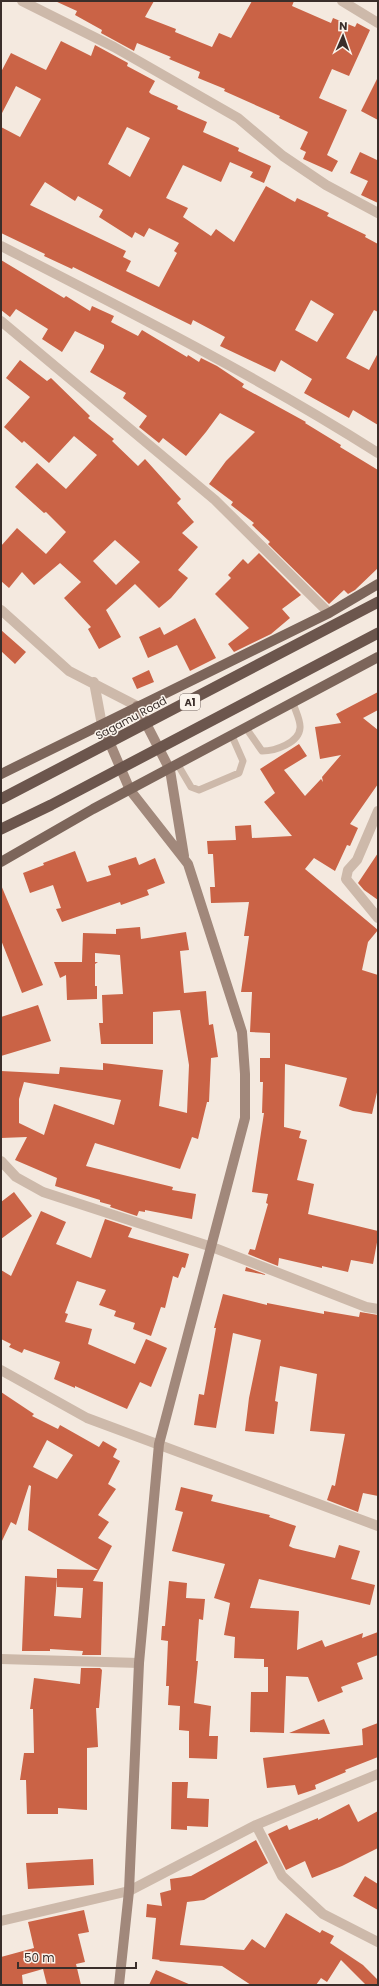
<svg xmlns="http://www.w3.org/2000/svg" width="379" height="1986" viewBox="0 0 379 1986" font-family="Poppins,sans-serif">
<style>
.building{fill:#ca6346;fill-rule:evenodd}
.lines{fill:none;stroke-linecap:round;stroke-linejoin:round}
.service{stroke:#cdb9aa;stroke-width:7}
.minor{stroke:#cdb9aa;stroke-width:10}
.tertiary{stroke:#cdb9aa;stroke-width:10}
.secondary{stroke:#a1887b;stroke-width:10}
.primary{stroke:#7c655a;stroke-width:10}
.trunk{stroke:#6c564d;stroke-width:11}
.labels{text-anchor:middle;stroke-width:3;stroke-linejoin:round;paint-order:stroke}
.shield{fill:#fbf4ec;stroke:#746964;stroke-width:1}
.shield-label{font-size:10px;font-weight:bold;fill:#3a2e2a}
.street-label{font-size:11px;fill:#3a2e2a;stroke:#fbf4ec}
</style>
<rect width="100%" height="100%" fill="#f4e9df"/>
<!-- building -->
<path class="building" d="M55 1H154L145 17 176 29 175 32 212 47 219 33 231 38 252 1H294L292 6 331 23 333 18 355 27 357 23 370 30 349 76 332 69 319 98 347 110 327 155 338 161 332 172 303 159 306 152 300 149 308 132 279 118 280 116 224 91 225 89 198 78 200 72 169 59 171 57 137 43 134 51 101 33 102 30 75 15 77 11Z
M61 41 91 56 95 45 128 63 127 66 155 81 149 92 151 94 178 106 177 109 207 122 203 132 239 148 238 151 271 166 264 183 250 177 253 172 230 162 221 182 183 165 166 198 188 208 183 217 211 236 216 229 234 242 266 186 295 202 297 198 329 213 327 216 366 235 365 237 378 244V312L374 310 346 358 369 370 378 353V425L353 410 349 418 304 393 312 379 281 360 275 372 220 346 225 337 193 320 191 325 73 267 72 269 44 256 45 254 1 233V127L20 137 41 99 16 86 1 115V72L11 53 46 70ZM127 127 150 138 130 177 108 164ZM45 182 75 201 78 196 103 210 99 217 132 238 135 232 144 237 149 228 179 243 174 251 177 253 159 287 126 271 131 261 123 257 126 251 30 205ZM311 300 334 314 317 342 295 330Z
M378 77V120L361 111Z
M360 152 377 160 378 159V203L361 195 368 181 350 173Z
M1 260 64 298 66 296 90 311 92 306 114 316 111 322 138 336 142 330 187 357 188 355 199 362 201 358 217 366 244 384 242 387 306 422 305 423 341 445 340 447 378 470V568L355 590 348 594 344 590 329 604 268 544 270 542 252 525 254 523 231 505 233 502 209 484 226 461 255 432 220 413 206 432 186 456 163 438 159 443 139 427 147 416 123 398 126 393 90 372 104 348V345L75 331 62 352 42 339 48 329 16 309 10 317 1 310Z
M20 360 47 381 51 378 90 416 88 418 114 439 112 441 138 466 145 459 181 499 177 503 194 522 182 533 198 547 178 570 188 578 171 598 159 608 135 584 106 610 121 637 99 649 88 629 91 627 64 598 81 582 60 563 34 585 22 572 9 588 1 581V546L17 528 46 554 66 532 46 512 44 513 15 487 37 463 66 489 97 455 74 436 49 463 24 441 22 443 4 427 30 397 6 378ZM115 540 140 562 116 585 93 561Z
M259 553 301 595 282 609 290 618 271 634 234 652 228 644 249 628 215 594 231 578 228 575 243 559 248 564Z
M195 618 216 658 190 671 177 645 148 658 139 637 160 627 164 635Z
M1 630 26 652 15 664 1 651Z
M149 670 154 682 137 689 132 678Z
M378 692V710L363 718 378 730V784L350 824 358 828 350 846 347 845 335 871 314 858 305 869 378 930 368 942 362 970 378 975V1088L372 1114 353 1111 339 1106 347 1078 285 1064 284 1127 301 1131 299 1138 307 1140 297 1180 314 1184 308 1214 378 1231V1237L373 1264 351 1260 348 1272 322 1266V1268L279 1258 278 1266 248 1254 250 1249 255 1250 268 1204 266 1203 268 1194 252 1192 264 1113H262L263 1082H260V1058H270V1033L250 1032 252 992H241L249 936H244L249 902 211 903 210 887H215L213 854H208L207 841 236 840 235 826 251 825 252 838 292 836 264 802 275 793 260 769 299 744 307 756 284 770 305 796 321 779 323 782 322 777 341 755 320 759 315 727 341 723 336 714Z
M75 851 87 882 111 875 108 866 136 857 139 865 155 858 165 883 147 890 149 895 121 905 120 902 62 922 56 909 61 908 53 885 30 893 23 873 44 865 43 863Z
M378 853V900L364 890 358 883Z
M1 885 43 985 22 993 1 940Z
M140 927 141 939 186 932 189 950 180 951 184 993 206 991 209 1025 213 1024 218 1057 211 1058 209 1102H207L198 1139 192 1137 180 1169 95 1143 86 1166 173 1187 172 1190 196 1194 192 1219 145 1210V1212L139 1211 137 1216 110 1207 111 1205 100 1202V1200L55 1186 57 1178 15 1160 27 1137 1 1138V1071L59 1074 60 1067 103 1070V1063L163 1070 159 1106 187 1113 189 1065 180 1010 153 1012V1044H101L99 1023H103L102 995 123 994 120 955 95 953V962H98L95 964V986H97V999L67 1000 66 975 60 978 54 962H82L83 933 116 934V929ZM24 1082 121 1100 114 1125 54 1104 44 1135 19 1123V1099Z
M38 1005 51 1041 1 1056V1017Z
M14 1192 32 1216 1 1239V1202Z
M41 1211 66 1222 56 1244 91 1258 105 1219 132 1228 128 1237 189 1254 185 1268 182 1267 178 1278 173 1276 165 1308 161 1307 151 1336 133 1329 135 1323 114 1316 116 1311 99 1305 106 1290 77 1281 65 1313 68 1314 65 1322 92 1329 88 1344 135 1364 146 1339 167 1348 151 1387 140 1382 127 1409 75 1386V1388L54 1379 60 1362 24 1349 22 1353 9 1347 11 1344 1 1339V1270L11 1276Z
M246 1267 267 1275 245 1271Z
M223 1294 267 1305V1303L324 1314V1311L359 1317 360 1312 378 1315V1496L363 1493 358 1512 327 1500 332 1485 335 1486 345 1434 310 1431 317 1374 280 1366 275 1401 278 1402 274 1434 245 1431 249 1398 261 1340 233 1333 216 1428 194 1425 199 1394 204 1395 216 1328H214Z
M1 1392 34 1414 32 1416 58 1429 60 1425 99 1447 103 1441 117 1449 113 1457 120 1461 108 1484 116 1489 98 1515 109 1522 98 1538 112 1546 93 1581 103 1582 101 1655H82L83 1651 50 1649V1651H22L25 1576 57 1578 54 1616 81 1618 83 1588 57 1587V1569L98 1570 28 1530 31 1486 29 1485 16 1525 11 1522 1 1543ZM47 1440 73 1455 57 1479 33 1467Z
M181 1487 213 1495 211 1501 270 1515 269 1517 296 1526 289 1546 293 1548 335 1558 339 1545 360 1551 351 1579 375 1585 370 1605 259 1579 250 1608 299 1611 297 1650 322 1640 325 1647 363 1633 362 1638 378 1632V1655L357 1663 363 1679 341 1687 343 1692 318 1702 308 1677 286 1676 284 1733 250 1732 251 1692H268V1667H264V1659L234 1658 235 1637 224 1635 230 1603 214 1598 225 1564 172 1551 183 1512 175 1510Z
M169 1581 187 1583 186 1598 205 1599 203 1620 199 1619 196 1661H198L194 1703 211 1706 209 1736H218L217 1759 189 1758V1731L179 1730 180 1706 168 1705 169 1686H166L168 1641 161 1640 162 1626H165Z
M81 1668H100L102 1670 99 1708H96L98 1747 87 1748V1810L58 1808V1814H27L26 1780H20L24 1753H34L33 1709H30L34 1678 80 1684Z
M324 1719 330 1734 289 1733Z
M378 1723V1757L345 1770 346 1772 315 1785 316 1789 298 1795 295 1785 267 1788 263 1758 363 1745 362 1729Z
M172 1782H188L187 1798 209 1799 208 1827 187 1826V1830L171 1829Z
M349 1804 358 1822 378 1811V1848L342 1866 312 1878 305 1861 286 1870 268 1834 287 1825 289 1830 318 1818V1820Z
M256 1840 268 1863 204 1900 187 1902 180 1945 244 1950 252 1939 265 1948 286 1913 320 1933 322 1930 334 1936 330 1943 363 1965 378 1980V1985H366L341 1960 327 1982 321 1978 316 1985H251L222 1966 159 1961 160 1960 152 1959 156 1918 146 1917 147 1904 162 1906 160 1893 171 1890 170 1879 191 1876Z
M93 1859 94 1885 28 1889 26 1863Z
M365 1876 378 1884V1910L353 1896Z
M84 1910 89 1932 78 1934 85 1962 76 1964 81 1985H47L43 1969 22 1975 23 1985H1V1957L34 1948 28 1922Z
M156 1970 191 1985H149Z"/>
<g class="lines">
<!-- service -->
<path class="service" d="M246 728 262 751C275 751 299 743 300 728 301 721 295 710 293 703
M178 765 191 787 199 790 239 773 243 761 232 736"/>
<!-- minor -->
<path class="minor" d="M22 1 114 47 238 118 283 156 326 185 378 213
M342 1 378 23
M1 246C128 311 257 376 378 453
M1 321 215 500 329 613
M378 811 357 860 348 870 346 879 378 918
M1 1161 16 1177 43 1192 212 1247 366 1307 378 1309
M1 1370 87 1418 378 1526
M1 1659 139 1663
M256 1825 282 1876 323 1914 378 1942
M1 1921 129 1891 256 1825 378 1774"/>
<!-- tertiary -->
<path class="tertiary" d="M1 610 69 671 137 706
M94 682 102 725"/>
<!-- secondary -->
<path class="secondary" d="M137 706 170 770 184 856
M102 725 130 790 188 864 242 1032 245 1074V1118L159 1444 139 1663 129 1891 119 1985"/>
<!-- primary -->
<path class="primary" d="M1 774 329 613 378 584
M1 862 93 809 378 657"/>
<!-- trunk -->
<path class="trunk" d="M1 799 378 602
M1 829 51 805 378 633"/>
</g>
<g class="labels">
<!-- shield labels -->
<rect class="shield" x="180" y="694" width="20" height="16" rx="3"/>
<g class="shield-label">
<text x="190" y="706">A1</text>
</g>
<!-- street labels -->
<g class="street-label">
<text transform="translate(131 718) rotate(-28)" y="4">Sagamu Road</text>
</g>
</g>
<!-- border -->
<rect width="379" height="1986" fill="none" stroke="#3a2e2a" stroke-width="4"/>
<!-- north arrow -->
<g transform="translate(343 36) rotate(2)" stroke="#fbf4ec" stroke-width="3" paint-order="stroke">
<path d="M0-3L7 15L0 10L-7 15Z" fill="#3a2e2a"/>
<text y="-6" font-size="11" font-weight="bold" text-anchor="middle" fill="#3a2e2a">N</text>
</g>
<!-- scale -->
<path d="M18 1962v6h118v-6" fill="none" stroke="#3a2e2a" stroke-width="2"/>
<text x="24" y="1962" font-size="12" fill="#3a2e2a" stroke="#fbf4ec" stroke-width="3" paint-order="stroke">50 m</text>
</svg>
